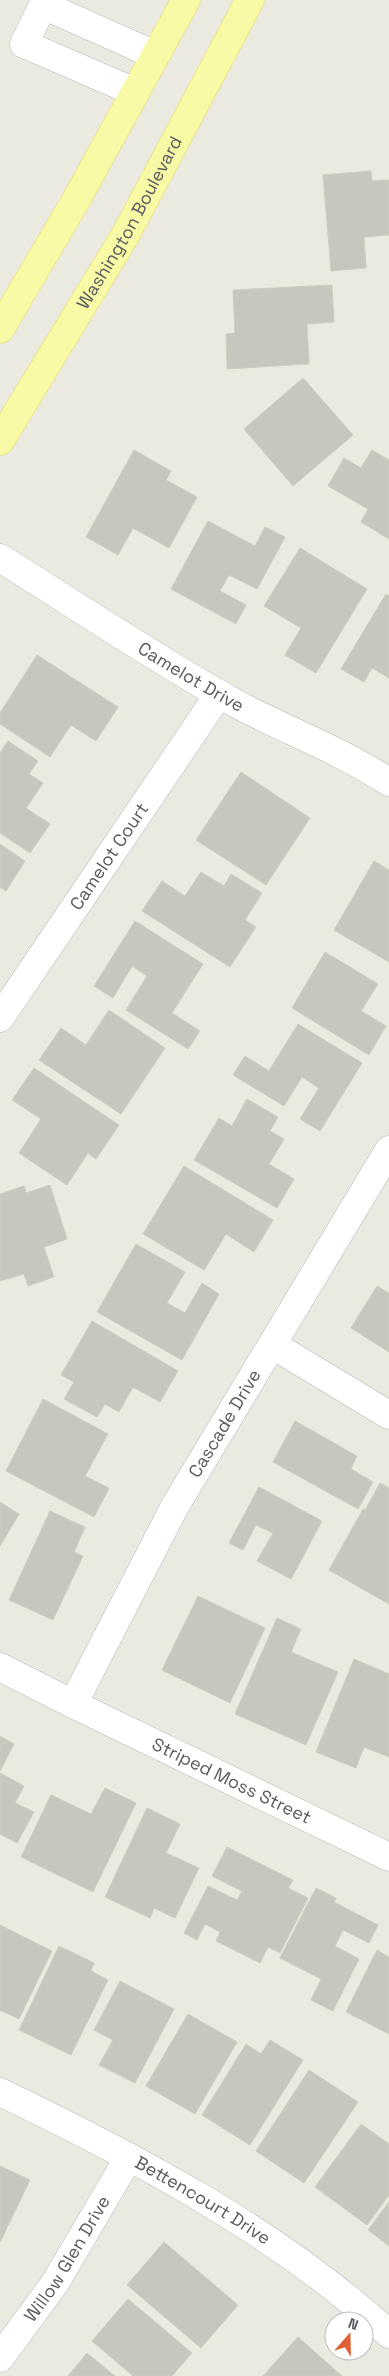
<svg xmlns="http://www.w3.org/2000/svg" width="389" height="2376" viewBox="0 0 389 2376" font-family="'Space Grotesk',sans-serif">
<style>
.building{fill:#c8c7bf;stroke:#cfcdbf}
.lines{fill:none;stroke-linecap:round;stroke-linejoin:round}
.minor-casing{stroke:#b8b8be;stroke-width:29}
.major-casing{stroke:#e9db5b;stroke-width:29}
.minor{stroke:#fff;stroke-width:28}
.major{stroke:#f8faa5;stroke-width:28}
.labels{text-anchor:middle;stroke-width:4;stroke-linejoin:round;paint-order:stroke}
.street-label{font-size:18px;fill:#595a60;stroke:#fff}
</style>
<rect width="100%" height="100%" fill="#ebeae0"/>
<!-- building -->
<path class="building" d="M371 171 372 181 389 180V235L364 237 366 268 331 271 323 175Z
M332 285 334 322 307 324 309 364 227 369 226 334 235 333 233 290Z
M303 378 353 435 293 486 244 429Z
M134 450 171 471 166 480 197 497 169 548 133 528 118 555 86 537Z
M372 450 389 460V539L361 522 368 509 328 486 344 458 361 468Z
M208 521 255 546 265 527 285 537 257 589 229 575 220 591 246 605 236 624 171 589Z
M300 548 367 589 316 673 285 655 301 628 264 606Z
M386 594 389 596V678L372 668 364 682 341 669Z
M37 655 118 707 96 741 71 725 50 757 0 724V713Z
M8 741 38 761 29 774 43 783 26 808 50 824 30 853 0 833V753Z
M241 772 310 818 266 885 196 840Z
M0 844 25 861 6 891 0 887Z
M374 861 389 870V962L334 930Z
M201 872 224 886 231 874 262 893 245 920 256 927 230 967 142 911 162 881 185 896Z
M135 921 203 964 172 1013 200 1031 188 1049 126 1010 147 976 132 966 113 998 94 986Z
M325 952 378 984 361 1011 386 1026 369 1055 292 1008Z
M109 1010 165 1048 121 1114 39 1060 61 1028 86 1045Z
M298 1024 362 1063 320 1131 300 1119 319 1088 302 1077 284 1106 233 1075 245 1056 269 1071Z
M34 1068 119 1125 96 1159 88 1153 67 1185 19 1153 41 1119 12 1100Z
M247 1099 278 1117 270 1131 284 1139 269 1164 294 1179 277 1208 194 1160 219 1118 232 1126Z
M184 1166 273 1220 254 1252 226 1234 204 1270 143 1234Z
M50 1185 67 1239 44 1247 54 1277 28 1286 24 1274 0 1281V1194L24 1186 26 1193Z
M136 1244 185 1272 167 1303 185 1313 202 1283 219 1294 182 1360 97 1312Z
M377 1286 389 1293V1352L351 1328Z
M92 1321 178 1371 160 1402 133 1387 119 1412 105 1404 97 1417 64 1399 74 1382 61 1375Z
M43 1399 108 1434 85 1476 109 1488 94 1517 6 1471Z
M295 1421 357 1456 351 1469 373 1482 358 1509 273 1462Z
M380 1483 389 1488V1604L329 1570 363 1509 365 1510Z
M259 1487 322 1521 291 1579 257 1561 273 1533 256 1525 243 1550 229 1543Z
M0 1502 19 1514 0 1546Z
M50 1511 85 1527 74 1552 83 1556 53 1620 9 1600Z
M198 1596 265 1628 230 1703 162 1670Z
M277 1618 301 1629 291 1652 338 1672 306 1745 235 1714Z
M354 1659 389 1674V1757L364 1747 356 1768 316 1752Z
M0 1736 14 1744 0 1771Z
M0 1773 24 1786 15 1803 34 1812 17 1843 0 1834Z
M105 1788 136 1803 93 1892 21 1857 51 1795 91 1814Z
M147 1808 180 1824 166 1853 199 1868 175 1918 154 1908 150 1918 105 1897Z
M227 1847 293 1880 288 1888 308 1898 280 1953 268 1947 260 1963 216 1941 220 1932 205 1924 197 1940 184 1933 208 1886 237 1900 242 1891 212 1876Z
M316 1888 336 1898 334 1902 378 1925 369 1943 343 1930 335 1946 359 1959 333 2011 311 2000 321 1979 280 1958Z
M0 1925 52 1951 19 2019 0 2010Z
M59 1946 94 1963 91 1971 108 1980 71 2055 19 2030Z
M377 1950 389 1957V2034L346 2012Z
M120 1981 174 2009 135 2083 99 2065 113 2040 94 2030Z
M188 2014 237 2042 195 2114 146 2086Z
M270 2040 303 2060 250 2145 202 2115 246 2044 261 2054Z
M309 2070 358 2102 304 2183 256 2151Z
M361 2124 389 2144V2195L367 2225 315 2187Z
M0 2166 30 2180 0 2242Z
M389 2202V2246L368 2230Z
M164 2242 238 2305 201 2348 127 2285Z
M128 2299 192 2353 172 2376H133L92 2341Z
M298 2337 342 2376H263Z
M87 2353 115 2376H68Z"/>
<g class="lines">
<defs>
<g id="minor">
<path d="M135 92 24 44 43 5 155 55"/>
<path id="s1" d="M0 558C77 606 154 658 233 702 285 730 340 750 389 782"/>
<path id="s2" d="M0 1018 219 694"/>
<path d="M273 1345 389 1415"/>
<path id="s3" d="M0 1667 73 1704 389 1857"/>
<path id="s4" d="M73 1704 175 1506 389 1150"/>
<path id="s5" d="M0 2092C137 2158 276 2231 389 2334"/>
<path id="s6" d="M0 2358 55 2283 129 2157"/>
</g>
<g id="major">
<path d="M0 329 75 202 186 0"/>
<path id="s7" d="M0 441 126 234 250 0"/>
</g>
</defs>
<!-- minor casing -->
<use href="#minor" class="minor-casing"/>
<!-- major casing -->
<use href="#major" class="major-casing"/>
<!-- minor -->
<use href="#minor" class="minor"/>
<!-- major -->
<use href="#major" class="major"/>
</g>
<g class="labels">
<!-- street labels -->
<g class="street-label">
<text dy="6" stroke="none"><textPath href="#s7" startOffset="254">Washington Boulevard</textPath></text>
<text dy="6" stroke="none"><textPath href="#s1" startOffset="225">Camelot Drive</textPath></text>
<text dy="6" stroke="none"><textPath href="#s2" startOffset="195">Camelot Court</textPath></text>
<text dy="6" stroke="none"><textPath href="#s4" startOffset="319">Cascade Drive</textPath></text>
<text dy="6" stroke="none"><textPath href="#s3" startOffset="258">Striped Moss Street</textPath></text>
<text dy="6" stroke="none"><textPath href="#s5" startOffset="230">Bettencourt Drive</textPath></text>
<text dy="6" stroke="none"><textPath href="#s6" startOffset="120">Willow Glen Drive</textPath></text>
</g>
</g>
<!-- north arrow -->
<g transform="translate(349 2336) rotate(20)"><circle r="24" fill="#ffffff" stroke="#bdbdbf"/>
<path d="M0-4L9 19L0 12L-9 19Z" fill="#df5f32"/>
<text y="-8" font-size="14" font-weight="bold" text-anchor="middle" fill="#595a60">N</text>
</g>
</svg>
